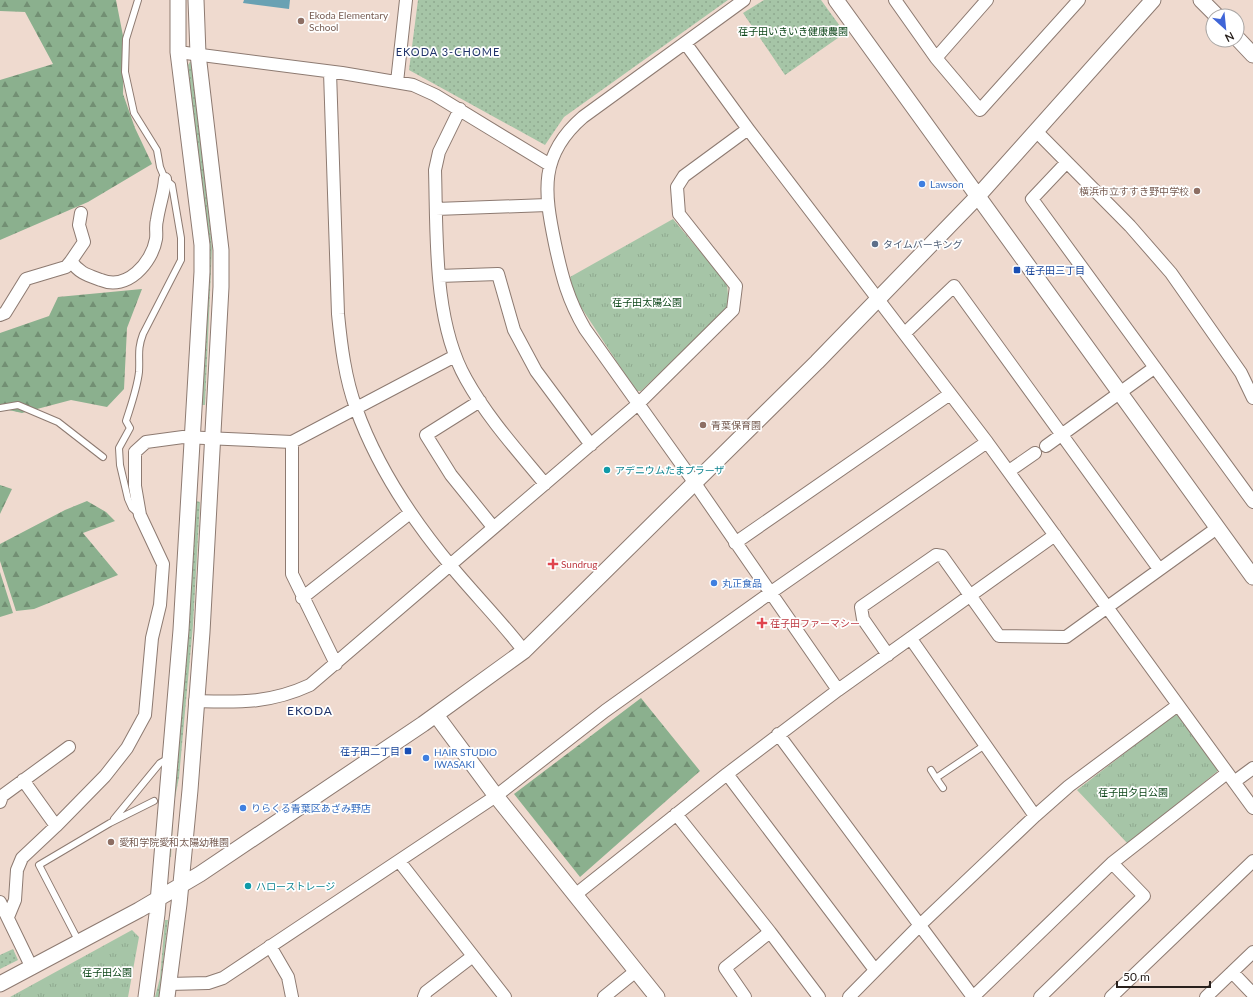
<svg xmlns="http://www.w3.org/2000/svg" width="1253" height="997" viewBox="0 0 1253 997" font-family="Lato,'Noto Sans JP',sans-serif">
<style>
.grass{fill:url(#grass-dots)}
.forest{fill:url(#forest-firs)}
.park{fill:url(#park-tufts)}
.water{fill:#69a1b3}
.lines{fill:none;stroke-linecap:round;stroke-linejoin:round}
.service-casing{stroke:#8d7a71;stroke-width:8}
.minor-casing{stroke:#8d7a71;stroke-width:14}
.tertiary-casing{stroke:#8d7a71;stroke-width:17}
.service{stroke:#fff;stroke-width:6}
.minor{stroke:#fff;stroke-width:12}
.tertiary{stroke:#fff;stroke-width:15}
.education-dot{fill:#8d6e63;stroke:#fff;stroke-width:1.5}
.shop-dot{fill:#3f7fe0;stroke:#fff;stroke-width:1.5}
.service-dot{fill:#5c6f8a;stroke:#fff;stroke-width:1.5}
.transit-dot{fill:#1a4fb4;stroke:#fff;stroke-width:1.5}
.culture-dot{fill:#0f9aa8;stroke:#fff;stroke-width:1.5}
.health-dot{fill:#e0444e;stroke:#fff;stroke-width:1.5}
.labels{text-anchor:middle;stroke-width:3.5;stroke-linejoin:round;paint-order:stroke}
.education-label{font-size:10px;fill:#785e54;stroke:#fff;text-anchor:start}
.park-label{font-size:10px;fill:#0d4619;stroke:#fff}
.shop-label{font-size:10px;fill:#366cbe;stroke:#fff;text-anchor:start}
.service-label{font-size:10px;fill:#4e5e75;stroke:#fff;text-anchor:start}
.transit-label{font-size:10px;fill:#164399;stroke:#fff;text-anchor:start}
.culture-label{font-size:10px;fill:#0d838f;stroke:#fff;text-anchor:start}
.health-label{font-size:10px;fill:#be3a42;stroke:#fff;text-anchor:start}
.neighbourhood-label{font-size:11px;letter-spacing:1px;fill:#20346b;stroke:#fff}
.quarter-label{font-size:12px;letter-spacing:1px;fill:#20346b;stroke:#fff}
</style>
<defs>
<pattern id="grass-dots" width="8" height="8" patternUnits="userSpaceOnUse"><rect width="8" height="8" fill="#a6c5a7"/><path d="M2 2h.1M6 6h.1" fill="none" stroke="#8fa98f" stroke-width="1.8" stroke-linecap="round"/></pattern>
<pattern id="forest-firs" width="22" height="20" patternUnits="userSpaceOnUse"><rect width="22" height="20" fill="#8bb08e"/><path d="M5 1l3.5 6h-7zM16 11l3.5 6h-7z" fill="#728f73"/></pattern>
<pattern id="park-tufts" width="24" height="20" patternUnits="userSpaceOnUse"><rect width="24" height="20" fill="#a6c5a7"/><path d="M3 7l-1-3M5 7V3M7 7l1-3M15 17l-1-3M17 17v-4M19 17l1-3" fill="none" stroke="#8fa98f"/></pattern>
</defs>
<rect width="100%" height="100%" fill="#efdacf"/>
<!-- grass -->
<path class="grass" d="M418 0H728L564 117 545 145 409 70Z
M764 0H821L845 33 785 75 743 13Z
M190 62 193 64 212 248 205 405H200L207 244 188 65Z
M196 501 200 502 193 625 179 777 174 803 171 857H167L188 639Z
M165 920H168L159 997H155L160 978Z
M13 949 18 960 0 969V955Z"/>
<!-- forest -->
<path class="forest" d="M0 0H116L124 41 123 94 135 128 152 164 88 202 0 240V80L53 64 25 12 0 11Z
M142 289 127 328 124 389 107 407 71 400 22 413 0 408V333L49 316 58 297Z
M0 485 12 489 0 514Z
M87 501 106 512 115 521 83 533 118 575 34 609 16 611 0 561V544L65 510Z
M0 572 13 613 0 617Z
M641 698 700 771 580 877 514 794Z"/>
<!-- park -->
<path class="park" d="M673 219 727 284 729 306 641 391H636L575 298 570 277Z
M1178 712 1219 770 1128 844 1077 790Z
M132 930 139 937 128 997H10Z"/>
<!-- water -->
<path class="water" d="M244 0H290L289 9 243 3Z"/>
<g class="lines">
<defs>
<path id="service" d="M138 0 126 39 125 72 134 113 157 150 160 167 165 179 172 185 181 238V260L143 334C137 350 140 356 139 372 137 389 131 405 126 421L130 428 119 448 120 465 128 499 132 508 139 514
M0 408 18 405 58 422 103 457
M931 770 936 778
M943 788 936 778 985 745
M114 819 160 763 169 758
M79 942 39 865 110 823 154 801"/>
<path id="minor" d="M744 0 583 117C539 155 544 191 555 244 562 277 568 300 585 329L694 482 838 690
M895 0 936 58 980 110 1079 0
M686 44 748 129 987 442 1253 808
M178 52 342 73 413 85 435 95 550 165
M936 58 987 0
M330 72 338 314C341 345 345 378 356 408 377 467 411 518 451 566 475 595 501 621 524 651
M397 82 406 0
M460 109 439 152 435 170C437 235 433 321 466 379 487 417 517 450 545 484
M1036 131 1130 226 1171 273 1241 373 1253 398
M1067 162 1032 199 1253 502
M436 209 547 205
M81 213 79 225 84 242 71 261C79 273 87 275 101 280 127 291 152 263 156 239 157 233 155 226 157 220 159 206 164 193 165 179
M439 276 498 274 514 330 536 371 591 445
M0 315 5 313 26 279 66 267 71 261
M905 333 954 286 1159 569
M480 401 426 435 451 475 493 527
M292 442V574L336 664
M1046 446 1154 368
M1009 471 1035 453
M735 543 950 394
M302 598 410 513
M911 639 1035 816
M888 655 863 619 861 607 936 555 942 556 999 636 1066 637 1217 528
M195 701C238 702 269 704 310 685L638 404 733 310 736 286 679 214 677 187 684 176 748 129
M778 734 973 997
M727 774 875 970
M23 780 56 826
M1234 782 1253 768
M0 802 2 796 69 747
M676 814 770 932 819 997
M399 861 505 997
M575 895 727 774 838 690 1055 535
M0 902 32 968
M8 917 15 900 17 870 22 858 56 826 105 776 127 748 145 715 152 638 160 605 163 564 140 515 135 486V452L146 442 183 437 292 442 455 356
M270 946 288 977 292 997
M1232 972 1253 994
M169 984 208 983 223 978 496 796 605 711 770 593 987 442
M424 997 426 992 473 956
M604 997 636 971
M745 997 725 968 770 932
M849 997 921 924 1035 816 1069 786 1178 705
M973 997 1112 863 1227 773
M1040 997 1144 896 1112 863
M1111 997 1253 861
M1206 997 1253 952"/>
<path id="tertiary" d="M836 0 1253 577
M1201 0 1217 16
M1237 38 1253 55
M436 715 496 796 657 997
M0 984 139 910 200 874 423 724 524 651 817 362 978 196 1153 0
M146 997 157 914 181 630 202 272V245L178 52V0
M167 997 179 904 190 790 202 632 221 287V250L198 54 196 0"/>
</defs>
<!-- service casing -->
<use href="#service" class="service-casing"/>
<!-- minor casing -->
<use href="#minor" class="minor-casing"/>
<!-- tertiary casing -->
<use href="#tertiary" class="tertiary-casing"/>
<!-- service -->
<use href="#service" class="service"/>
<!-- minor -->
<use href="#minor" class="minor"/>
<!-- tertiary -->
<use href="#tertiary" class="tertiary"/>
</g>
<!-- markers -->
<g class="education-dot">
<circle cx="301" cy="21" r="4"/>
<circle cx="1197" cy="191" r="4"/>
<circle cx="703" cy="425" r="4"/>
<circle cx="111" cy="842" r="4"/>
</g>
<g class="shop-dot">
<circle cx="922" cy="184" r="4"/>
<circle cx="714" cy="583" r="4"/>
<circle cx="426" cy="758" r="4"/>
<circle cx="243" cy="808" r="4"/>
</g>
<circle class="service-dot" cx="875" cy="244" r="4"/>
<g class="transit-dot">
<rect x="1013" y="266" width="8" height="8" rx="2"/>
<rect x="404" y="747" width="8" height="8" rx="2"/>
</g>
<g class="culture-dot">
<circle cx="607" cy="470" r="4"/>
<circle cx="248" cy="886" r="4"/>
</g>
<g class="health-dot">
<path d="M551 558h4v4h4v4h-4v4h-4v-4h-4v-4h4z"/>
<path d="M760 617h4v4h4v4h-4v4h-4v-4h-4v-4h4z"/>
</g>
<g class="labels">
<!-- education labels -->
<g class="education-label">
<text x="309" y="19">Ekoda Elementary<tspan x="309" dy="12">School</tspan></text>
<text x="1189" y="195" text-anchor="end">横浜市立すすき野中学校</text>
<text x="711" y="429">青葉保育園</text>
<text x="119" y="846">愛和学院愛和太陽幼稚園</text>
</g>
<!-- park labels -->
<g class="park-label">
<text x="793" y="35">荏子田いきいき健康農園</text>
<text x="647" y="306">荏子田太陽公園</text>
<text x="1133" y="796">荏子田夕日公園</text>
<text x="107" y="976">荏子田公園</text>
</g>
<!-- shop labels -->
<g class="shop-label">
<text x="930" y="188">Lawson</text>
<text x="722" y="587">丸正食品</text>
<text x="434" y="756">HAIR STUDIO<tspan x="434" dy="12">IWASAKI</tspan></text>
<text x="251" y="812">りらくる青葉区あざみ野店</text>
</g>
<!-- service labels -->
<g class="service-label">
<text x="883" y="248">タイムパーキング</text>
</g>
<!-- transit labels -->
<g class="transit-label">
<text x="1025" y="274">荏子田三丁目</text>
<text x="400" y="755" text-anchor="end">荏子田二丁目</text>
</g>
<!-- culture labels -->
<g class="culture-label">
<text x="615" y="474">アデニウムたまプラーザ</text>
<text x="256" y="890">ハローストレージ</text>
</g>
<!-- health labels -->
<g class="health-label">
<text x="561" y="568">Sundrug</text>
<text x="770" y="627">荏子田ファーマシー</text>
</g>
<!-- neighbourhood labels -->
<g class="neighbourhood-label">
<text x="448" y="56">EKODA 3-CHOME</text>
</g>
<!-- quarter labels -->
<g class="quarter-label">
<text x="310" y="715">EKODA</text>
</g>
</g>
<!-- north arrow -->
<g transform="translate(1225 28) rotate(153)"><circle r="19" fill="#ffffff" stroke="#a9a6a4"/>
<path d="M0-3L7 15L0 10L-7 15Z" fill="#3f65d7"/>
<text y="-6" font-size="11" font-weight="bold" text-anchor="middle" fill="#28201c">N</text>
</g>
<!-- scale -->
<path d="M1117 981v6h93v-6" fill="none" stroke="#28201c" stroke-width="2"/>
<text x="1123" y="981" font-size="12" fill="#28201c" stroke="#ffffff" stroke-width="3" paint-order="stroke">50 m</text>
</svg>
